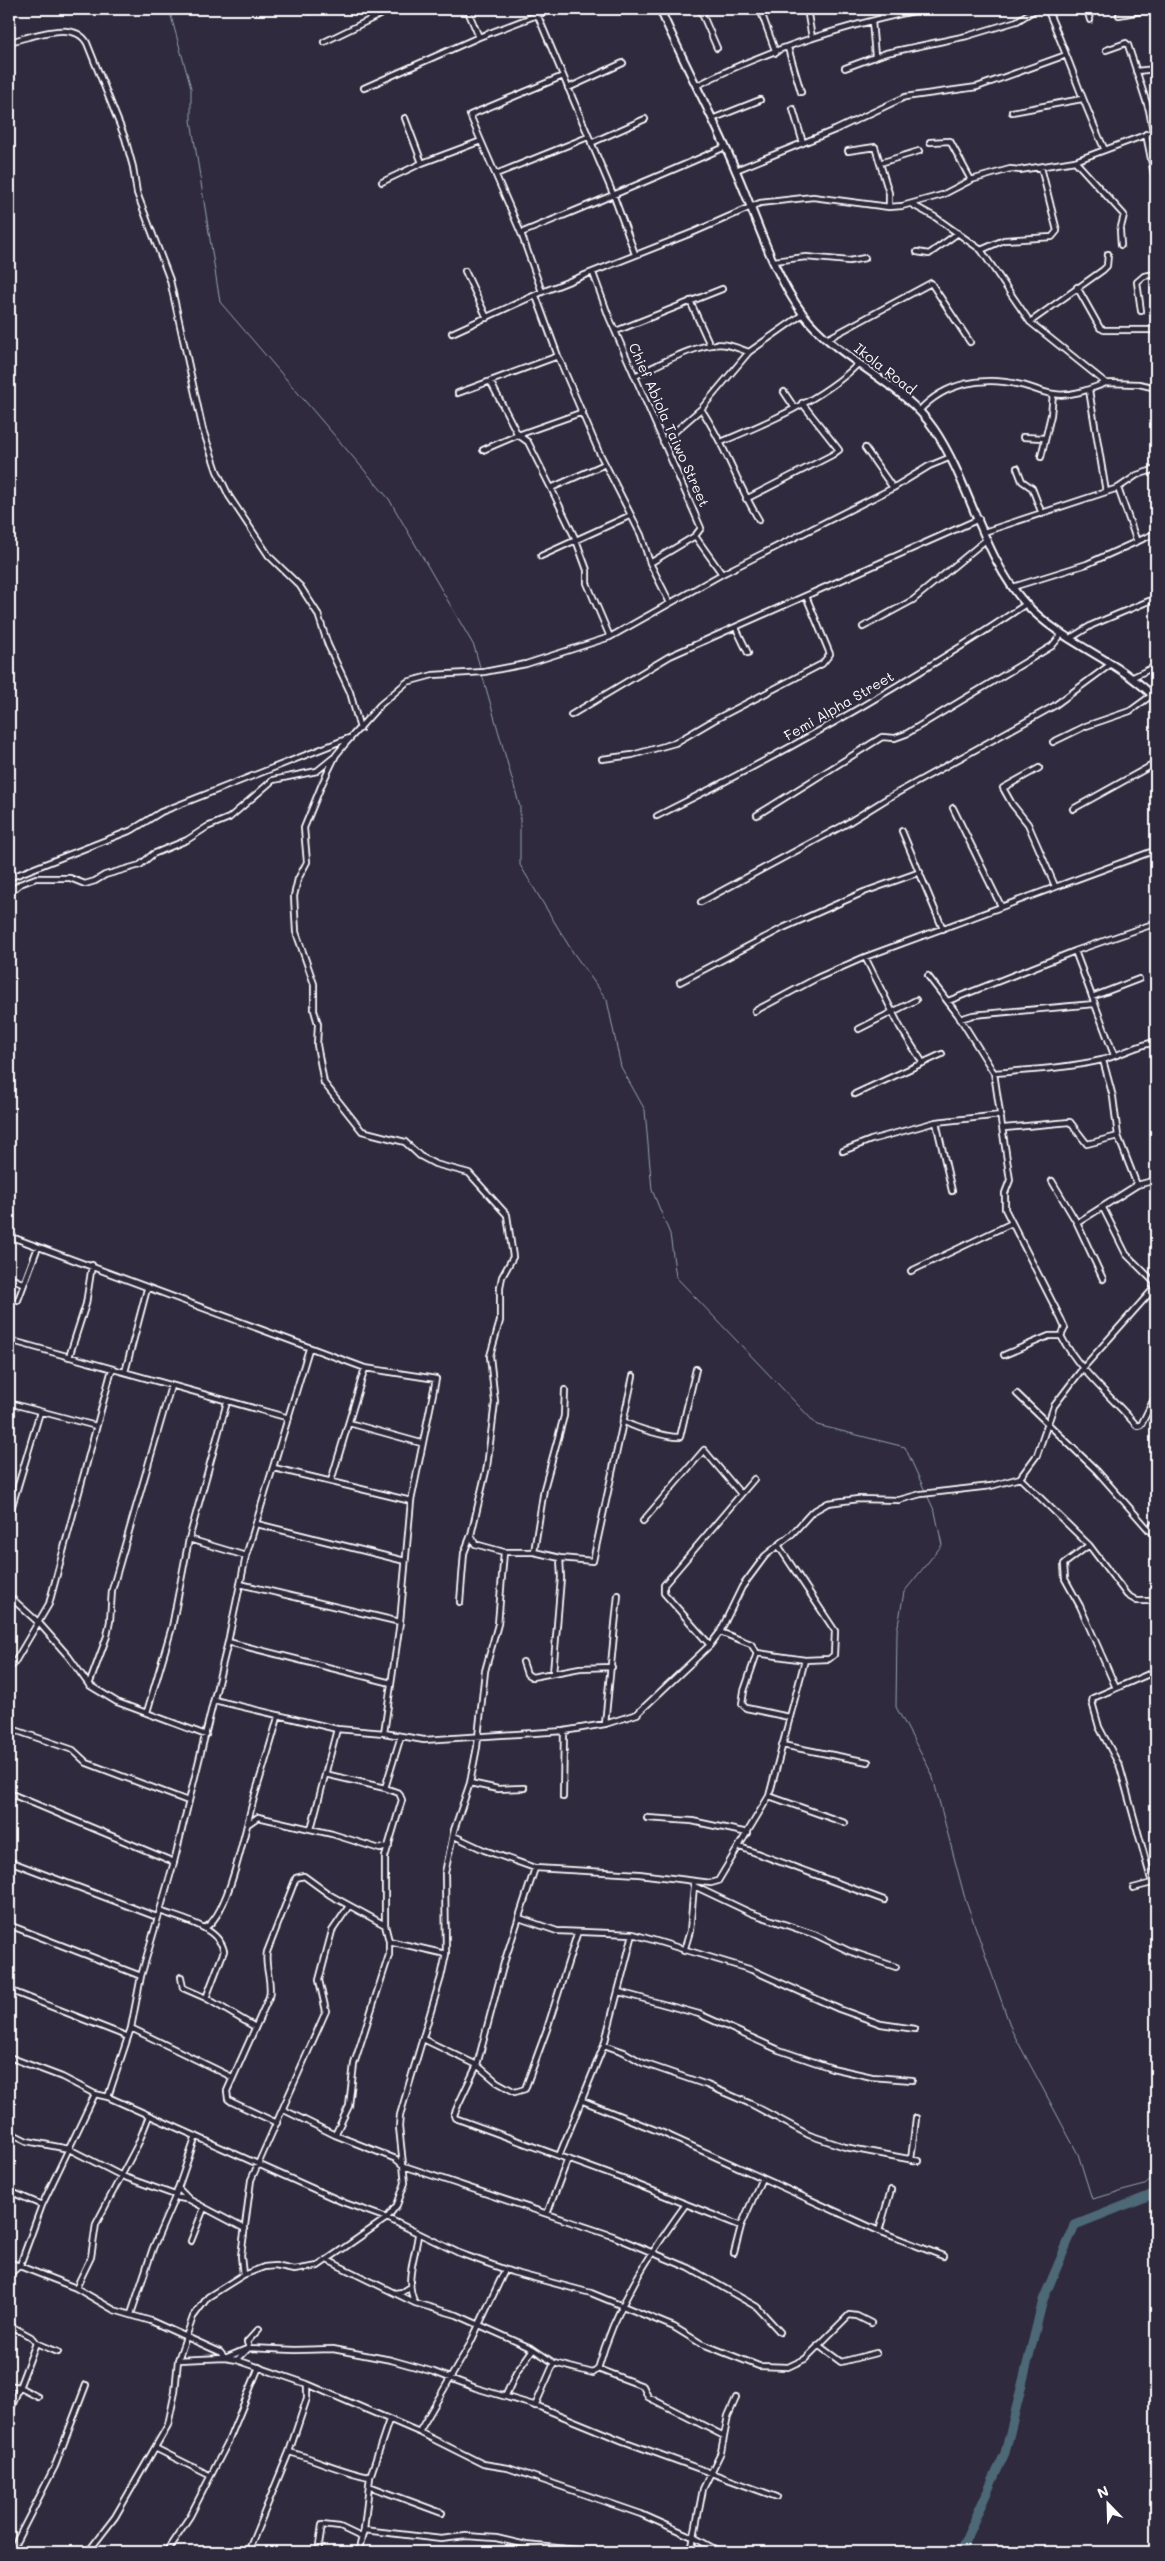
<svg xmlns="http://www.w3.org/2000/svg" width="1165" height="2561" viewBox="0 0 1165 2561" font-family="Mali,sans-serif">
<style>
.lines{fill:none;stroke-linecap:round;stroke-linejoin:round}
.stream{stroke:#95a4ad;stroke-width:1}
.river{stroke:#4e6876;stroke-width:9}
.street-casing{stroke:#fff;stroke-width:8}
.secondary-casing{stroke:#fff;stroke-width:10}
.street{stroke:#2f2a3d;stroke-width:4.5}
.secondary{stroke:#2f2a3d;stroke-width:6}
.labels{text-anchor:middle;stroke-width:4.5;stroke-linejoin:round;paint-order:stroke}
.street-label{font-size:14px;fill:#fff;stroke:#2f2a3d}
</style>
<rect width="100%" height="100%" fill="#2f2a3d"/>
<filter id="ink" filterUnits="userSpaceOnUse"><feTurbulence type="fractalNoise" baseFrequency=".02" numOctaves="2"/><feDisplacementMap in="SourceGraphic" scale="10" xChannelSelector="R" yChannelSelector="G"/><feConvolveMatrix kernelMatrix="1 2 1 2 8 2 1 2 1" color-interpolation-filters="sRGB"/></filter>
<g filter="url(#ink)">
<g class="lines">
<!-- stream -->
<path class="stream" d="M169 9 191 88V120L220 302 389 499 474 646 520 807V865L572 951 607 1000 621 1067 645 1110 652 1190 670 1234 676 1277 817 1425 905 1447 925 1491
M927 1495 935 1512 942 1545 904 1592 897 1631 896 1707 932 1774 964 1895 1012 2031 1078 2154 1092 2199 1145 2185 1156 2175"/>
<!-- river -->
<path class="river" d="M960 2552 1005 2453 1043 2300 1075 2225 1156 2193"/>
<defs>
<path id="street" d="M467 9 479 37
M535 9 613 194 635 254
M700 9 717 48
M760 9 776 53
M807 9 812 38
M881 9 883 17
M1047 9C1068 55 1083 104 1105 150
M1087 9 1090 20
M310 11 315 9
M1119 15 1152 9
M872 21 875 56
M9 42C31 37 74 19 87 43L125 138 133 167 137 193 170 280 203 430 217 471 229 496 269 556 300 586 318 614 328 645 350 692 360 729
M324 42 392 9
M788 48 801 92
M1106 50 1126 43 1128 45 1149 110 1153 131
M845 68 886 53 967 36 1017 21 1036 9
M1136 71 1156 69
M696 86C766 50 846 25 923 9
M364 88 479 37 553 9
M568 88 623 63
M793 109 803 143
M1012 112 1082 99
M405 118 422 163
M712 119 760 100
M1146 134 1156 184
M481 141 470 115 563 76
M930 142 950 141 971 180
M591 143 645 119
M848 151 875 147 889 193V207
M1075 161 1124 215 1120 231 1121 245
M880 163 919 151
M736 170 835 130 905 97 977 87 1066 55
M496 174 588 137
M382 182 422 163 481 141 521 233 542 292
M911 204 935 217 981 250 1004 240 1052 237 1057 231 1041 167
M521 233C589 205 658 177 725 147
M981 250 1030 322 1106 383 1139 384 1156 388
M917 252 929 254 958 233
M774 261 806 257 849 261 865 258
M465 271 487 318
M593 273 609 317 701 528 695 536 650 563
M1077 287 1100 328 1104 330H1156
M536 296 558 356 598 450 641 535 650 563 670 603
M690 301 710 345
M1141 311 1137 282 1144 276 1156 274
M1030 322 1103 270 1107 266 1108 254
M616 331 722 289
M452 333 542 292 694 232 760 203 813 197 889 207 902 206 942 195 971 180 1010 169 1020 170 1075 161 1156 131
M827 339 931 283 970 342
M635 376C658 365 702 340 727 345 734 346 742 350 749 352
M490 381 518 435 528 442 551 488 576 540 587 570V583L610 637
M1089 390 1106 492
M784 392 794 407
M458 393 558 356
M701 409C725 444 737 484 759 520
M919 411C945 382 983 376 1021 385 1032 387 1042 393 1054 394 1071 397 1090 389 1106 383
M1023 437 1044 438
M663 442 701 409 749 352 803 314
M721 442C767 423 823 399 858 364
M865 448 893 488
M483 450 518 435 583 412
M1041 457 1051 415 1053 394
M1017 468 1022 481 1032 488 1042 514
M551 488 605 464
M1118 488 1137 542
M746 499 832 455 839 450 802 403
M984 532 1118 488 1137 475 1156 469
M695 536 722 574
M541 556 629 516
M1013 587 1087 564 1156 533
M863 627 913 600 987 539
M736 628 748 653
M1069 639 1092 625 1156 598
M1133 677 1156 666
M571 715 670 656 979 519
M1053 742 1086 726 1130 711 1152 695
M602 759 632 755 675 743 714 720 822 664 830 654 806 596
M1039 768 1003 788 1012 804 1028 824 1055 886
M953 808 1001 906
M1073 809 1156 763
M757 815 882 737 895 738 906 734 1052 646 1061 635
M657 816C785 753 908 683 1026 604
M902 831 943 929
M9 878 132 830 161 812 349 738
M9 893 20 884 36 878H70L85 884 95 881 105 875 140 865 153 854 187 840 207 827 229 818 273 780 317 771 333 758
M701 902 846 824 888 798 1054 706 1111 664
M1075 951 1114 1055
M865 957 900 1027 923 1063
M928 976 958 1015 994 1073 1010 1180 1005 1193V1209L1061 1319 1065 1328 1061 1336C1079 1371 1112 1397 1137 1426L1141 1425 1156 1395
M680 982 783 928 864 892 920 872
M1092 997 1139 979
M948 1001 1075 951 1156 923
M755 1011 817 978 865 957 1156 850
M960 1019 973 1015 1094 1004
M859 1029 916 1000
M1103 1060 1113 1097 1118 1136 1137 1185
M994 1073C1030 1070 1067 1068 1102 1060 1120 1055 1137 1045 1156 1042
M855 1094 942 1054
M936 1122 952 1191
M1004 1128 1070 1122 1087 1144 1118 1136
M843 1151 871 1140 936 1122 1001 1115
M1052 1181 1077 1223 1103 1279
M1103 1208 1126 1254 1156 1284
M1077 1223 1137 1185 1156 1180
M9 1236 365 1368 436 1379 411 1501 400 1622 384 1733
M911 1271 1012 1223
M9 1277 24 1284
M18 1300 38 1247
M9 1340 289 1418
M1004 1355 1049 1336H1061
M69 1357 86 1304 92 1265
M125 1372 147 1289
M1017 1394 1097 1471 1149 1530 1156 1534
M9 1403 96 1426
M623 1420C629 1427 670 1438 680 1437L696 1369
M349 1423 421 1443
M274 1468 411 1501
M1020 1478 1089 1545 1127 1595 1137 1601H1156
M331 1481 365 1368
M9 1516 40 1412
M643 1521 704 1450 741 1494
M257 1524 405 1561
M1149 1530 1156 1521
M189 1539 246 1556
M1089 1545 1064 1564 1065 1579 1080 1606 1116 1688
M504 1552H534L560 1558 593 1561 633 1376
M534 1552 544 1489 564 1416 565 1390
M240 1584 400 1622
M9 1596 39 1623 69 1657 89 1685 117 1702 206 1735
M460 1602 464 1553 471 1535
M720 1632 751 1644 757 1653 805 1660
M228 1642 391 1683
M710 1645 664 1593V1585L754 1479
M757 1653 744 1691 742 1704 746 1708 789 1717
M523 1662 527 1674 532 1677 580 1668 612 1667
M9 1664 13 1665 49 1604 112 1369
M1156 1671 1093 1698 1092 1702 1099 1727 1120 1767 1152 1883 1156 1882
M553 1673 561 1578 560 1558
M89 1685 107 1636 110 1621 112 1590 171 1386
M214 1700 337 1729 384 1733 424 1740 564 1731 605 1724 637 1714 710 1645 720 1632 742 1587 765 1556 792 1534 812 1512 828 1503 858 1499 899 1500 921 1494 991 1486 1020 1478 1037 1455 1054 1406 1083 1368 1156 1286
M147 1712 172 1627 189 1539 227 1402
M605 1724 618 1595
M9 1728 73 1750 87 1763 188 1801
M782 1745 868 1762
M325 1774 385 1788 399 1793 402 1800 385 1857V1925L389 1941V1955L354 2064 349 2106 335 2135
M470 1783 498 1789 524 1788
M385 1788 401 1736
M9 1793 174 1862
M769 1796 845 1823
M563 1797 564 1731
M647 1818 692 1821 748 1833
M248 1824 258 1817 332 1834 380 1849 389 1846
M311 1829 337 1729
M454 1836 484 1850 535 1868 639 1874 711 1883 718 1881 769 1796 805 1660 829 1659 834 1655 835 1631 778 1545
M740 1847 884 1900
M9 1861 157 1917
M535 1868 504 1963 477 2065 459 2103 454 2115 455 2118 628 2181 741 2226 762 2178
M692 1881 694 1886 751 1913 816 1935 849 1951 896 1967
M1133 1888 1152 1883
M160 1911C180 1919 218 1926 224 1951L206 1998
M519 1918 557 1931 633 1934 752 1970 839 2009 881 2024 915 2029
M9 1925 141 1976
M204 1928C229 1918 246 1824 254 1798 262 1771 271 1744 278 1717
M389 1941 446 1954
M684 1951 690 1931 694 1886
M181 1977 183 1988 206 1998 255 2027
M9 1990 126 2036
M619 1992 699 2014 779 2050 832 2068 872 2077 912 2080
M131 2028 232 2077
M423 2039 477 2065 497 2082 515 2092 525 2089 547 2029 577 1934
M604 2045 624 2052 643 2063 707 2085 751 2104 809 2135 845 2147 919 2161
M9 2057 62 2077 95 2094 108 2097 345 2203 387 2218 459 2253 512 2272 591 2293 674 2327 700 2343 759 2366 788 2367 805 2359 849 2315 857 2316 871 2323
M108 2097 131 2028 141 1976 174 1862 228 1642 246 1556 309 1349
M583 2101 663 2133 879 2231 943 2256
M284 2110 335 2135 396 2159 404 2166 613 2236 689 2268 757 2307 780 2332
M277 2123 232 2102 228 2099 227 2091 269 1997C273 1982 264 1967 267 1952L296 1878 304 1876 330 1895 385 1925
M9 2132 27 2141 69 2149 122 2176 175 2195
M559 2156 604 2045 633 1934
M911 2160 916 2118
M178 2188 189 2199
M9 2191 42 2205
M175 2197 190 2200 245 2229
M547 2214 567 2161
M879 2231 891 2190
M418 2235C415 2258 404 2281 415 2303L457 2315 533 2349 516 2373 506 2395
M191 2241 204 2208
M734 2253 741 2226
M329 2261 415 2303
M9 2262 76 2288 114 2310 151 2321 220 2352 225 2358 237 2360 307 2384 419 2432 483 2464 508 2468 641 2514 695 2538 720 2552
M9 2275 20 2265 42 2205 95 2094
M243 2275 241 2256 251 2180 326 2011 319 1980 332 1931 349 1906
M76 2288 91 2257 96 2224 138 2144 149 2116
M395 2293 402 2292 410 2287
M131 2314 153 2248 175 2197 196 2136
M9 2325 31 2337 36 2343 9 2414
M36 2343 58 2352
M818 2345 841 2362 876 2353
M533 2349 554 2363 593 2373 598 2369 643 2386 648 2397 724 2436
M178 2360 225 2358 249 2348 295 2350 333 2349 391 2360 434 2372 476 2388 540 2407 623 2441 777 2497
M237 2360 249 2348 247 2342 259 2329
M598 2369C615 2307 649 2255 686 2204
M9 2385 19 2387 38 2397
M535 2406 554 2363
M419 2432 469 2346 505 2270
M155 2448 209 2475
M289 2452C316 2459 342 2472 370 2477
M369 2486 442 2513
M364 2530 441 2539 466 2536 496 2538 526 2545 598 2552
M11 2552 55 2466 86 2385
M88 2552 115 2517 168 2425 175 2392 178 2360 193 2317 208 2297 243 2275 264 2267 275 2266 294 2270 318 2266 387 2218 397 2205 405 2183 399 2127 400 2115 441 1977 446 1954 445 1873 454 1830 470 1783 477 1747 485 1671 498 1624 504 1552 475 1544 471 1535 487 1467 495 1402 490 1356 500 1321V1287L502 1277 513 1257 507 1215 469 1173 435 1164 420 1156 405 1142 362 1131 324 1083 317 1045 318 1024 314 1010V984L296 932 294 896 298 879 307 862 304 828 322 784 336 755 345 744 380 705 407 682 433 675 484 672 526 664 610 637 722 574 893 488 929 466 951 457
M166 2552 190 2516 228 2442 259 2367
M248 2552 289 2452 307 2398V2384
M318 2552 322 2525 340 2527 361 2537
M358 2552 364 2530 370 2477 389 2420
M691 2552 703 2489 721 2452 728 2416 736 2398"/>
<path id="secondary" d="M660 9C684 64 713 116 736 171 757 219 772 272 803 314 838 360 903 383 934 429 970 482 983 558 1026 604 1063 644 1118 659 1156 699"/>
</defs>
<!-- street casing -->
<use href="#street" class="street-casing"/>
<!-- secondary casing -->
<use href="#secondary" class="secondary-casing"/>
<!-- street -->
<use href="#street" class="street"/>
<!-- secondary -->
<use href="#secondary" class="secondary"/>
</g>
</g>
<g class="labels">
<!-- street labels -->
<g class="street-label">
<text transform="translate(885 369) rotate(38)" y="5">Ikola Road</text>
<text transform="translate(669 425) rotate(66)" y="5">Chief Abiola Taiwo Street</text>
<text transform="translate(839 706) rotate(-30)" y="5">Femi Alpha Street</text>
</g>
</g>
<!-- margin -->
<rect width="1165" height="2561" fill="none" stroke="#2f2a3d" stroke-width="30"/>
<rect x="15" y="15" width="1135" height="2531" fill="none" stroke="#fff" stroke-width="2" filter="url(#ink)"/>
<!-- north arrow -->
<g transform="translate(1108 2504) rotate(337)" stroke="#2f2a3d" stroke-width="4" paint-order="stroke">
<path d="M0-4L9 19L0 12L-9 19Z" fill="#ffffff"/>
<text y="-8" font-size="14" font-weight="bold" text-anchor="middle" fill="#ffffff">N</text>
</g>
</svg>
